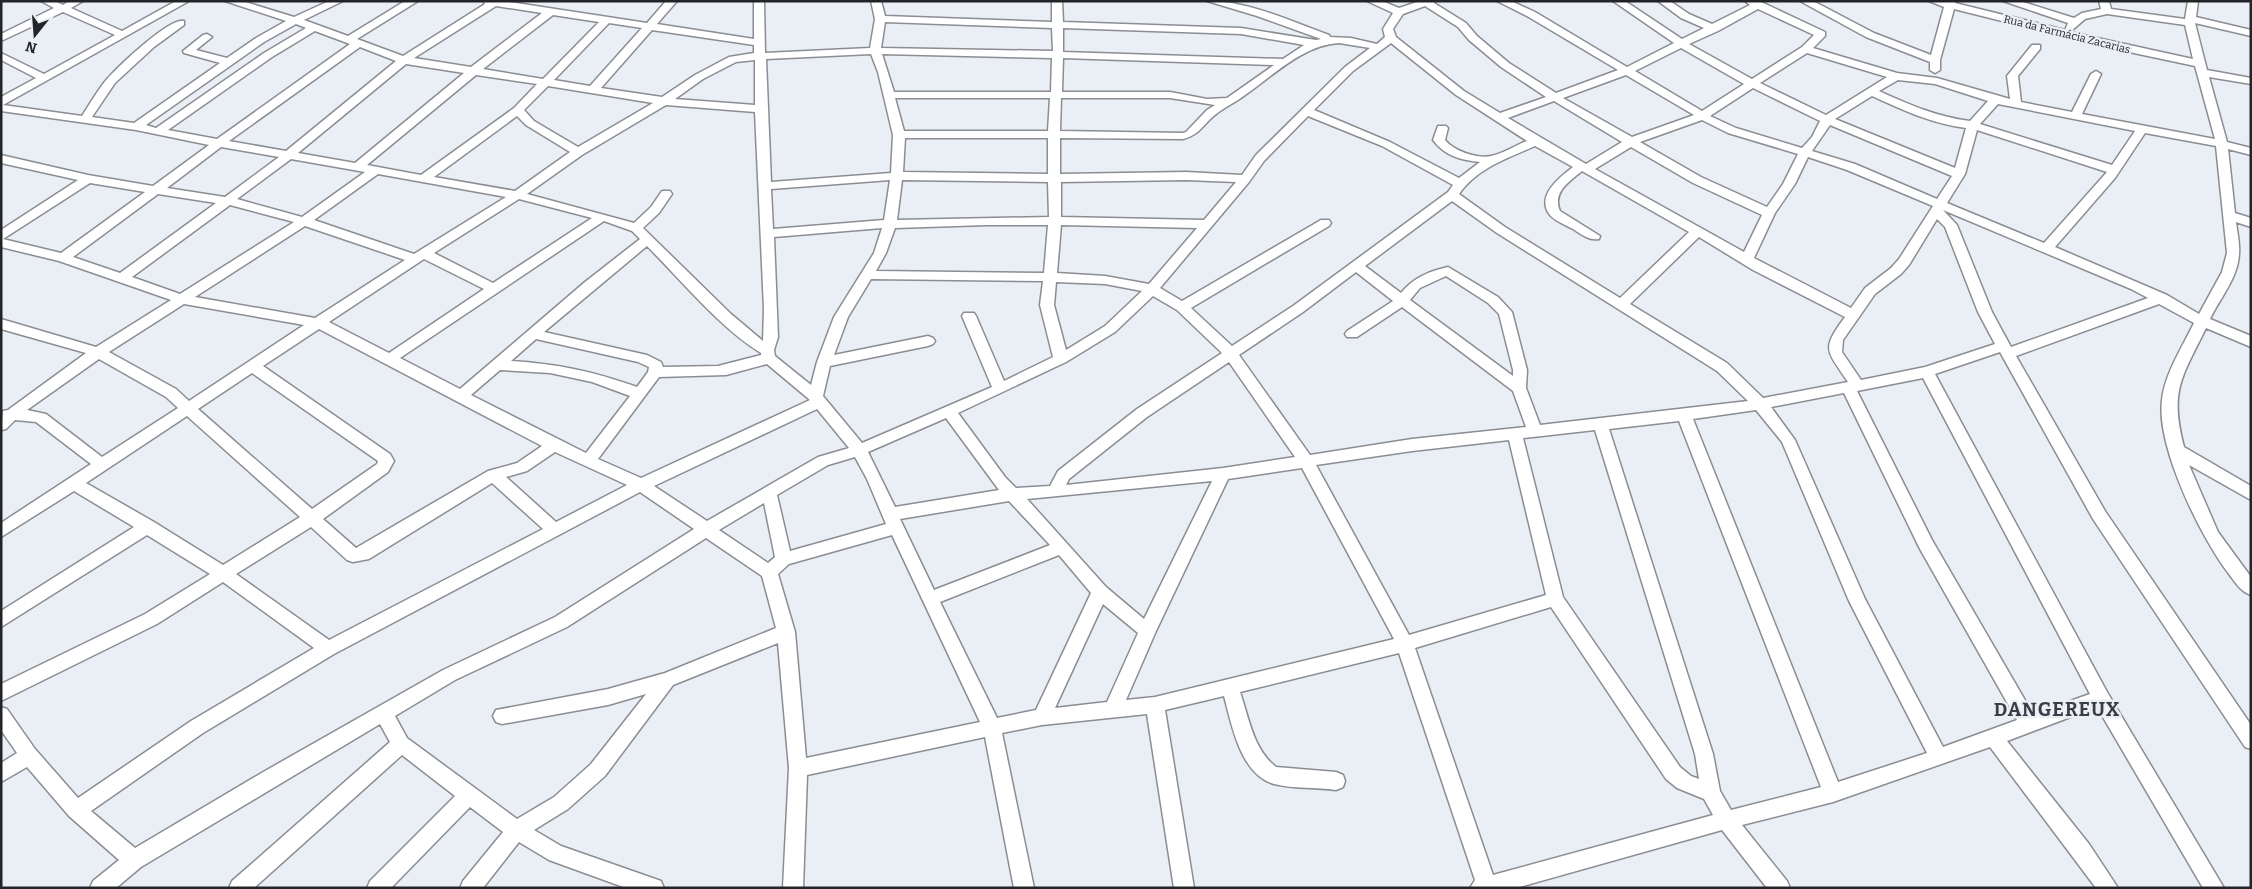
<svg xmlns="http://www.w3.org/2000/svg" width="2252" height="889" viewBox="0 0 2252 889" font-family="Bitter,serif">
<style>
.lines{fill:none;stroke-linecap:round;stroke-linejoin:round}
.minor-casing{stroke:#8a8d93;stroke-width:3}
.minor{fill:#fff;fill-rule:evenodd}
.labels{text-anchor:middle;stroke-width:5;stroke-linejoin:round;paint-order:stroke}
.far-street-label{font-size:11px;fill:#232427;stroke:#eaeef5}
.district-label{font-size:19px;font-weight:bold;letter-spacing:1px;fill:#3a3d43;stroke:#eaeef5}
</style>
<rect width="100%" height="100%" fill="#eaeef5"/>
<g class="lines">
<defs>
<path id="minor" d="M41 1H55L63 5 69 1H83L71 8 122 31 176 1H189L3 105 82 116C90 104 98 89 108 78 119 66 170 17 184 21V25L154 47 115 83 92 117 134 123 220 63 184 53 183 51 203 35 207 34 212 37 196 50 227 58 256 38 286 21 225 1H242L294 17 329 1H343L304 20 348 36 405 1H418L357 39 403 56 485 4 483 1H503L647 23 666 1H677L657 24 754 39V1H764L765 53 870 48 875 19 871 1H881L885 16 1052 22V1H1062L1063 22 1241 28 1316 40 1321 39 1257 16 1207 1C1249 1 1290 21 1329 35L1330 37 1351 38 1377 44 1385 37 1383 29 1393 13 1367 1H1382L1399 8 1420 1H1435L1434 3 1466 23 1477 36 1509 63 1556 93 1618 70 1527 16 1497 1H1511L1535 12 1627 67 1674 43 1613 1H1625L1682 39 1704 28 1681 18 1658 1H1670L1689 14 1712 24 1750 5 1745 1H1759L1825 32V36L1813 48 1897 73 1937 78 2010 99 2007 76 2032 45H2040V49L2018 76 2021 102 2072 112 2091 74 2096 71 2101 74 2082 114 2215 139 2195 66 2115 49 1954 9 1940 60V70L1935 73 1930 70V62L1866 37 1800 1H1813L1874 33 1931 55 1944 7 1929 1H1956L1955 3 2065 30 2068 23 2003 1H2020L2074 18 2082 13 2101 9 2099 1H2109L2111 9 2185 19 2188 1H2198L2196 17 2251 30V36L2195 23 2207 70 2251 78V84L2209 77 2227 142 2251 148V155L2228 149 2235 213 2251 218V227L2236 222C2237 232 2240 243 2239 254 2238 278 2220 298 2210 319L2251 336V347L2206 328C2182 377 2169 391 2184 447L2251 486V500L2189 465 2218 532 2251 577V595C2241 592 2235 582 2229 574 2201 538 2156 446 2162 400 2165 373 2183 346 2194 323L2159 304 2016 356 2105 511 2251 725V749L2245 747 2093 519 2000 352 1935 374 2107 692 2224 888H2203L2097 707 2007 741 2089 844 2118 888H2096L1990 747 1833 802 1742 825 1787 881 1790 888H1767L1722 830 1516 888H1470L1475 880 1399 653 1240 692C1249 718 1253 749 1276 767L1336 772 1343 775 1345 781 1343 787 1336 790C1316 787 1293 789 1274 784 1240 774 1232 725 1224 696L1165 710 1194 888H1174L1147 714 1042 725 1002 733 1034 888H1014L985 737 807 775 803 888H783L789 768 778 643 673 685 605 776 568 809 534 830 561 846 661 881 664 888H626L549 860 519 842 483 888H460L463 881 503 832 470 807 391 888H367L370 881 455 796 402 755 254 888H229L232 881 390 742 380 724 141 867 116 888H90L93 881 119 860 69 816 27 767 1 782V763L17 753 1 730V707L7 709 35 749 78 798 191 721 314 648 223 582 157 624 1 701V684L145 614 210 574 147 535 1 627V611L134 527 74 491 1 537V523L91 464 36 422 15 420 6 429 1 430 3 411 8 410 86 353 1 329V319L96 347 171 300 59 261 1 247V230L78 180 1 163V155L88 175 153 186 209 145 136 130 1 111V97L36 78 1 60V53L44 74 115 35 63 12 1 41V34L54 8ZM496 6 542 13 471 67 414 58ZM1425 6 1458 27 1469 40 1501 67 1546 97 1500 113 1464 91 1396 37 1393 29 1403 14ZM1758 9 1814 35 1802 47 1752 79 1689 44 1718 31ZM2107 14 2185 25 2193 59 2070 32 2085 19ZM553 15 599 22 543 79 483 69ZM885 22 1052 28 1053 51 881 48ZM609 23 642 28 590 86 554 80ZM296 24 306 28 264 53 156 128 146 125 264 42ZM1063 28 1241 34 1304 45 1283 59 1063 52ZM652 30 754 45V53L729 57 695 75 662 97 601 88ZM315 31 350 44 217 139 168 130 272 57ZM1339 43 1370 48 1345 67 1256 155 1242 175 1186 172 1060 174V138L1183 139C1200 135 1203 124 1216 114 1225 107 1236 102 1245 95 1274 75 1303 45 1339 43ZM1391 43 1456 95 1527 141C1516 145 1503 154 1491 156 1477 159 1454 151 1445 140L1448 128 1446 126H1438L1433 140C1445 156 1461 160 1480 162L1459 178 1390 142 1314 110 1353 71ZM360 47 396 61 286 151 229 141ZM1681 48 1744 84 1702 111 1635 71ZM1807 53 1887 77 1826 115 1760 83ZM871 54 878 72 893 135 891 173 771 182 766 59ZM882 54 1052 58 1051 92H894ZM1063 58 1274 65 1227 98 1207 99 1170 92H1062ZM755 60V105L675 99 703 79 736 62ZM406 64 464 73 355 163 298 153ZM476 75 537 84 514 108 421 175 367 165ZM1626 75 1694 115 1632 137 1563 98ZM1898 80 1935 84 1988 101 1970 121C1937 117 1910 105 1879 91ZM548 86 653 103 578 147 534 121 524 110ZM1753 88 1820 121 1812 137 1802 148 1736 128 1710 116ZM1872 96C1903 110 1932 124 1966 128L1955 168 1835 119ZM895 98H1050L1048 131H904ZM1061 98H1170L1215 105 1207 110 1186 132 1183 133 1060 131ZM1554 101 1622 142 1586 164 1508 118ZM1998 104 2135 131 2112 165 1980 124ZM666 105 755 112 764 309 763 341 731 314 643 228 659 213 672 194 670 191H662L651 207 634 223 527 194 582 155ZM517 116 526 125 570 152 515 191 434 177ZM1308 116 1382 146 1453 185 1448 192 1293 306 1232 346 1191 308 1329 226 1331 223 1329 220H1321L1182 301 1160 288 1249 182 1264 161ZM1702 120 1728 133 1798 154 1783 184 1767 207 1701 177 1640 142ZM1830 125 1952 176 1937 199 1855 164 1812 151ZM1977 130 2107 172 2044 243 1947 203 1965 174ZM2145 133 2216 146 2227 253 2222 272 2199 314 2167 295 2055 247 2115 178ZM905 138H1048V174L903 172ZM1535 146 1573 167C1560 177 1535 196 1550 215 1555 221 1566 225 1573 229 1581 234 1589 241 1599 239L1600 236 1560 211C1552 192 1569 182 1582 171L1689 232 1620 298 1505 227 1459 194C1477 168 1508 158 1535 146ZM221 147 279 157 225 197 167 188ZM1631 147 1693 183 1762 215 1744 252 1595 169ZM1808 157 1847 170 1933 206 1899 259 1891 268 1865 288 1851 308 1754 258 1775 213 1795 184ZM291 159 365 172 302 217 237 199ZM378 174 506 197 414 254 314 220ZM890 180 884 220 773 229 771 189ZM902 180 1048 182 1049 217 897 220ZM1186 180 1236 182 1204 220 1061 217V182ZM90 183 145 192 61 253 3 239ZM158 194 216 203 120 273 73 257ZM519 199 592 218 493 283 434 253ZM1452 201 1497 233 1717 371 1748 401 1540 425 1526 388 1527 370 1512 312 1498 297 1448 267C1429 271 1413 278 1401 293L1365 266ZM230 205 294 222 180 294 132 277ZM1943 210 2131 289 2148 298 2011 347 1992 312 1957 225ZM1937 219 1945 227 1978 312 1995 344 1925 367 1861 380 1842 352 1843 340 1875 294 1901 274 1909 265ZM604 221 632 231 640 239 585 282 460 389 400 358ZM987 225H1048L1044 273 876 271 886 253 895 228ZM1061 225 1197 228 1149 284 1105 276 1057 273ZM305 226 405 260 315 318 195 297ZM882 228 874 253 834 317 817 362 811 385 775 356 774 350 778 337 774 237ZM1699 237 1753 270 1845 317C1821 350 1826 349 1848 382L1763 398 1727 363 1630 304ZM647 246C681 280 720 328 761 353V355L718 366 663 367 661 362 647 355 544 332ZM424 259 484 289 389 353 329 322ZM1356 272 1393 301 1347 331 1345 334 1347 337H1357L1402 307 1513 391 1526 427 1412 439 1310 455 1239 355 1303 312ZM1446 276 1488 303 1499 314 1513 370V376L1410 300 1420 288ZM871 279 1043 281 1040 305 1053 357 1004 381 976 316 974 313H964L962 316 992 387 862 443 823 396 830 366 928 346 933 344 935 341 933 338 928 336 834 355 848 317ZM1056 282 1105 284 1142 291 1105 326 1066 350 1054 305ZM1153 296 1177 310 1222 353 1137 409 1058 471 1050 486 1016 488 1005 477 958 413 1066 362 1115 332ZM184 304 304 325 189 401 176 389 109 352ZM319 329 542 446 517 463 488 471 356 548 323 519 388 472 394 461 390 454 263 366ZM536 339 638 362 649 367 648 372 637 387C592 371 558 364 511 361ZM99 359 166 397 178 408 102 457 46 414 27 410ZM1229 362 1295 457 1223 468 1066 485 1069 479 1147 417ZM767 364 810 400 641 478 598 459 659 377 726 375ZM500 370 550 373 592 382 630 396 586 453 471 395ZM252 373 378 461 377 464 312 509 198 409ZM1923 378 2090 694 2033 714 1932 540 1857 391ZM1844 393 1920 549 2017 720 1943 747 1865 599 1795 440 1771 407ZM817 409 849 448 818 457 707 521 654 486ZM1756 410 1782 442 1849 601 1927 753 1838 782 1693 419ZM187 416 300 517 223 565 154 522 86 483ZM946 418 999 490 895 507 868 452ZM1679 421 1821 787 1731 810 1720 791 1713 754 1609 429ZM1595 430 1695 754 1699 779 1691 776 1680 767 1563 597 1523 438ZM1509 440 1546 595 1409 635 1316 465 1412 451ZM555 452 627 485 556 522 506 477 527 471ZM855 457 867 479 886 524 790 551 777 495 828 465ZM1302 468 1394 639 1155 697 1126 700 1156 631 1228 479ZM1212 481 1144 619 1106 587 1027 499ZM492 483 543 529 329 640 236 574 311 527 347 560 353 562 369 559ZM640 492 694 529 555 617 443 670 265 771 135 848 91 811 203 733 334 654ZM1009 501 1050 545 934 590 900 519ZM764 503 775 557 768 563 719 530ZM892 535 980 722 806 758 795 632 778 574 789 564ZM706 538 762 576 776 628 665 673 608 689 496 710 493 716 496 722 502 724 608 705 646 694 591 764 554 797 517 819 407 738 395 716 455 680 567 627ZM1059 555 1091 593 1036 710 997 718 940 602ZM1103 604 1138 633 1107 702 1055 708ZM1551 607 1666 779 1677 788 1704 799 1713 815 1493 875 1415 648Z"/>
</defs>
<!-- minor casing -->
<use href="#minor" class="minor-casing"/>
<!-- minor -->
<use href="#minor" class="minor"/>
</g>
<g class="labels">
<!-- far-street labels -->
<g class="far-street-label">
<text transform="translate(2067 34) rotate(14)" y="4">Rua da Farmácia Zacarias</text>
</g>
<!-- district labels -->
<g class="district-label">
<text x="2057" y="716">DANGEREUX</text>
</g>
</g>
<!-- border -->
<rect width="2252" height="889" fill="none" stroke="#232427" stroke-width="5"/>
<!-- north arrow -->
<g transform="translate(35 35) rotate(197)" stroke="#eaeef5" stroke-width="4" paint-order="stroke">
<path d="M0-4L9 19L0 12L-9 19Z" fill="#232427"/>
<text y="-8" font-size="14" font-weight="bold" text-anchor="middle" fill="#232427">N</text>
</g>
</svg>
